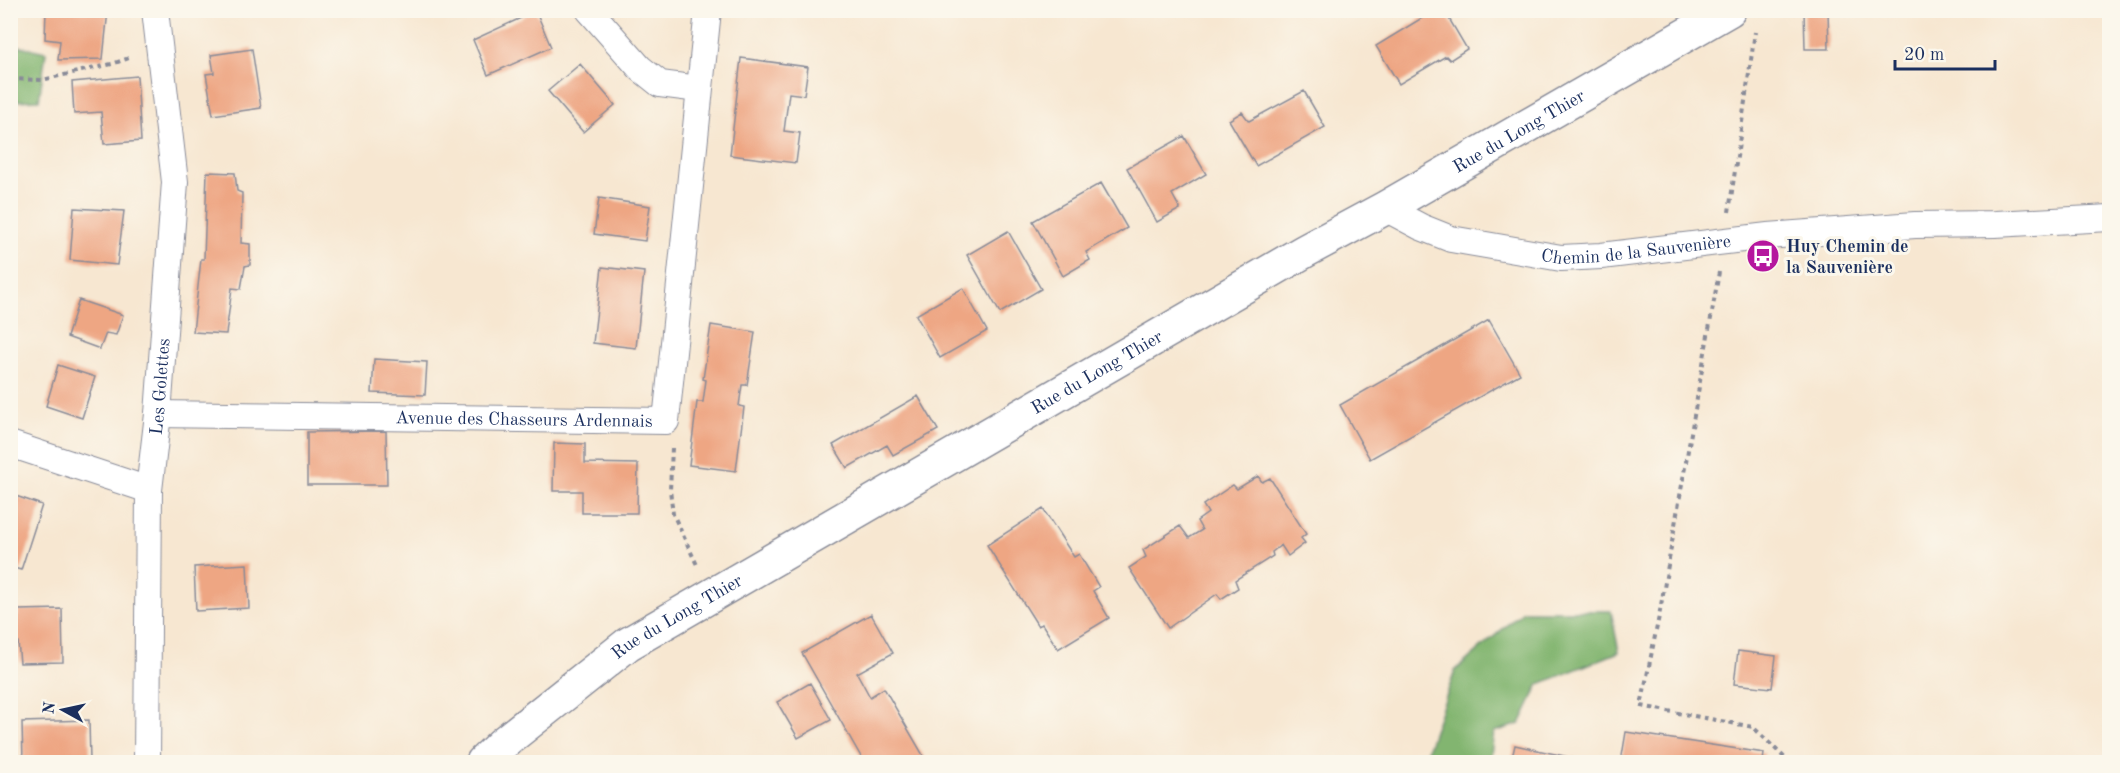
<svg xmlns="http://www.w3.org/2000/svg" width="2120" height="773" viewBox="0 0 2120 773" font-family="'Old Standard TT',serif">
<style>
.forest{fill:#82b56f;stroke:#4e7266;stroke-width:1.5}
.building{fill:#eea683}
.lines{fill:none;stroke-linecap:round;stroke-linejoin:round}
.minor-casing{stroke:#898b98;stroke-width:28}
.primary-casing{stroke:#898b98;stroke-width:36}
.path{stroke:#898b98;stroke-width:4;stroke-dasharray:4.5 4.5;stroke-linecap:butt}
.minor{stroke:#fff;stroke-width:26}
.primary{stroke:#fff;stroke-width:33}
.labels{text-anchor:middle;stroke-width:6;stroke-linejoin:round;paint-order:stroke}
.street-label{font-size:18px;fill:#1b2f5e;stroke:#fbf7ec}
.poi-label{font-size:18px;font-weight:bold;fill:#1b2f5e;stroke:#fbf7ec;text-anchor:start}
</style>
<rect width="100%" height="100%" fill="#fbf7ec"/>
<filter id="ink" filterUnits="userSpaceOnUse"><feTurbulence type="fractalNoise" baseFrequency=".0167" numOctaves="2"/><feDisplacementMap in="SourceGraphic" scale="12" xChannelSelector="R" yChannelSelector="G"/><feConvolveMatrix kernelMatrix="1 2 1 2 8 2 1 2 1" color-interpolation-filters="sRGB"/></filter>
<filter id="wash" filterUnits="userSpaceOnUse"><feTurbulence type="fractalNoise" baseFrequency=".008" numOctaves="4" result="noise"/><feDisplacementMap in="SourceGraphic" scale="24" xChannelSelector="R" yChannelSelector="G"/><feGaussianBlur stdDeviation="1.35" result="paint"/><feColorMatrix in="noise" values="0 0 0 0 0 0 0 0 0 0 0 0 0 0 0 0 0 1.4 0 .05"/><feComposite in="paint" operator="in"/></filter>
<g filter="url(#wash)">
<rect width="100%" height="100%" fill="#f7e7d1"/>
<!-- forest -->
<path class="forest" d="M10 44 46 52 39 100 11 101Z
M1523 611H1611L1619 652 1539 684 1520 724 1494 732 1490 762H1423L1455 671Z"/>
<g id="blocks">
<!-- building -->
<path class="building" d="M46 10H108L103 59 58 60 60 41 45 39Z
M1435 10H1444L1467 49 1450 60 1446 56 1399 84 1376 46Z
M1804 10H1828L1829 49H1805Z
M536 11 551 47 488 75 473 40Z
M252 49 261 108 213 115 206 74 214 73 211 55Z
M741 58 808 67 804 95 789 93 784 131 800 133 796 163 730 155Z
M580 64 615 105 583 132 548 91Z
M137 76 141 141 104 144 101 112 74 114 72 82Z
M1304 91 1325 127 1256 166 1229 120 1242 112 1249 121Z
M1184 136 1206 174 1172 194 1180 209 1157 222 1127 168Z
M207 172 235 173 237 191 242 193 241 243 250 244V265L245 266 241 289 232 288 226 334 193 332 201 259H204Z
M1101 183 1127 228 1086 252 1090 260 1063 276 1033 221Z
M599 198 650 206 645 241 594 234Z
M74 208 124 211 117 265 70 260Z
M1008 231 1041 289 1000 313 967 255Z
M602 267 644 272 636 348 593 343Z
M963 288 987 331 940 358 916 315Z
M79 300 123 315 116 335 106 333 100 349 67 337Z
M1489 320 1520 374 1370 459 1340 405Z
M711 325 755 332 747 385H742L739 406 744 407 736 471 689 465 697 402H703L706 380 703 379Z
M374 359 427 362 425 395 372 393Z
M58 365 95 377 82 418 46 406Z
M918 396 938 430 893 455 887 445 847 468 833 445Z
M386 431 387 485H307V432Z
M554 443 585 444V463L638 464 637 513H582V491H553Z
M1258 476 1262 482 1270 478 1306 534 1301 538 1305 543 1288 556 1281 545 1272 552 1273 556 1235 580 1238 588 1221 599 1217 594 1168 628 1129 568 1146 557 1143 550 1180 526 1189 538 1202 530 1197 521 1208 513 1203 505 1233 485 1237 489Z
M10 494 42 505 21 570 10 567Z
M1043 509 1074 557 1079 554 1099 587 1093 591 1109 618 1058 649 1042 624 1038 626 987 545Z
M247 564 249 608 196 611 194 567Z
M62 609 63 662 20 663 18 642H10V617L18 616V610Z
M871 614 893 653 857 673 870 697 884 688 927 762H864L802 653Z
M1738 651 1776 656 1772 688 1734 684Z
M810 683 831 720 798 738 777 702Z
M89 720 90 762H23L22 722Z
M1626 732 1764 753 1763 762H1621Z
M1515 745 1591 762H1511Z"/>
</g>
</g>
<g filter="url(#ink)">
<use href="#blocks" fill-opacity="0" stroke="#898b98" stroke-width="1.5"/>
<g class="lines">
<defs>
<g id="minor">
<path d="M589 10 640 68 660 84 699 89"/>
<path id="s1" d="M1385 208 1421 227 1451 239 1561 258 1601 256 1768 236 1915 225 1995 224 2110 218"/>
<path id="s2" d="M158 414 666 421 708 10"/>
<path d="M10 444 149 490"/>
<path id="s3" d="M147 762 149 490 158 414 175 182 155 10"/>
</g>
<g id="primary">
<path id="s4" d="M483 762 502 744 628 644 1305 251 1385 208 1729 10"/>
</g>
</defs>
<!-- minor casing -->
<use href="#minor" class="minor-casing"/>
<!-- primary casing -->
<use href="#primary" class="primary-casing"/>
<!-- path -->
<path class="path" d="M10 79 42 80 112 64 132 57
M1729 212 1755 32
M1719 272 1660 611 1641 706 1753 727 1789 762
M672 448 670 490 673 514 698 567"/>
<!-- minor -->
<use href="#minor" class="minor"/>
<!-- primary -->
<use href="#primary" class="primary"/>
</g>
</g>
<!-- icons -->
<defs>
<symbol id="bus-disc" viewBox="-11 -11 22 22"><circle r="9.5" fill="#b5179e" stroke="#fbf7ec"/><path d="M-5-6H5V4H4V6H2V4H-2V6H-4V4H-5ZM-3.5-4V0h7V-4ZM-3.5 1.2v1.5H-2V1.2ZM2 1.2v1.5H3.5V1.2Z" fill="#fff"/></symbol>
</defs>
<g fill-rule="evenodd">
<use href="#bus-disc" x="1744" y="237" width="38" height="38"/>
</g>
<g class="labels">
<!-- street labels -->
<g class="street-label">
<text dy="6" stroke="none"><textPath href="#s4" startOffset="1215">Rue du Long Thier</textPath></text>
<text dy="6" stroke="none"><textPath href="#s1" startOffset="260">Chemin de la Sauvenière</textPath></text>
<text dy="6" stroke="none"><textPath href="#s4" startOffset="729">Rue du Long Thier</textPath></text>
<text dy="6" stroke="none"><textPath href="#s3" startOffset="376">Les Golettes</textPath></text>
<text dy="6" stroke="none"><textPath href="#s2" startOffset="366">Avenue des Chasseurs Ardennais</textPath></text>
<text dy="6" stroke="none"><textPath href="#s4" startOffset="243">Rue du Long Thier</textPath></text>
</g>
<!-- poi labels -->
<g class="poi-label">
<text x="1786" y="252">Huy Chemin de<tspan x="1786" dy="21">la Sauvenière</tspan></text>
</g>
</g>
<!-- margin -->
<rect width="2120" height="773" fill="none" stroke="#fbf7ec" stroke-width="36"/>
<!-- north arrow -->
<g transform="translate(63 710) rotate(278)" stroke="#fbf7ec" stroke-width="4.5" paint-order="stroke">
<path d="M0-4.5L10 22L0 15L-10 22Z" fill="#1b2f5e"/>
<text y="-9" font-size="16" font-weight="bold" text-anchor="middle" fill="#1b2f5e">N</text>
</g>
<!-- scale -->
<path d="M1895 60v9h100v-9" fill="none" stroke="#1b2f5e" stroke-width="3"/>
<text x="1904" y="60" font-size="18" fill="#1b2f5e" stroke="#fbf7ec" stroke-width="4.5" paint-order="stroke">20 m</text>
</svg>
